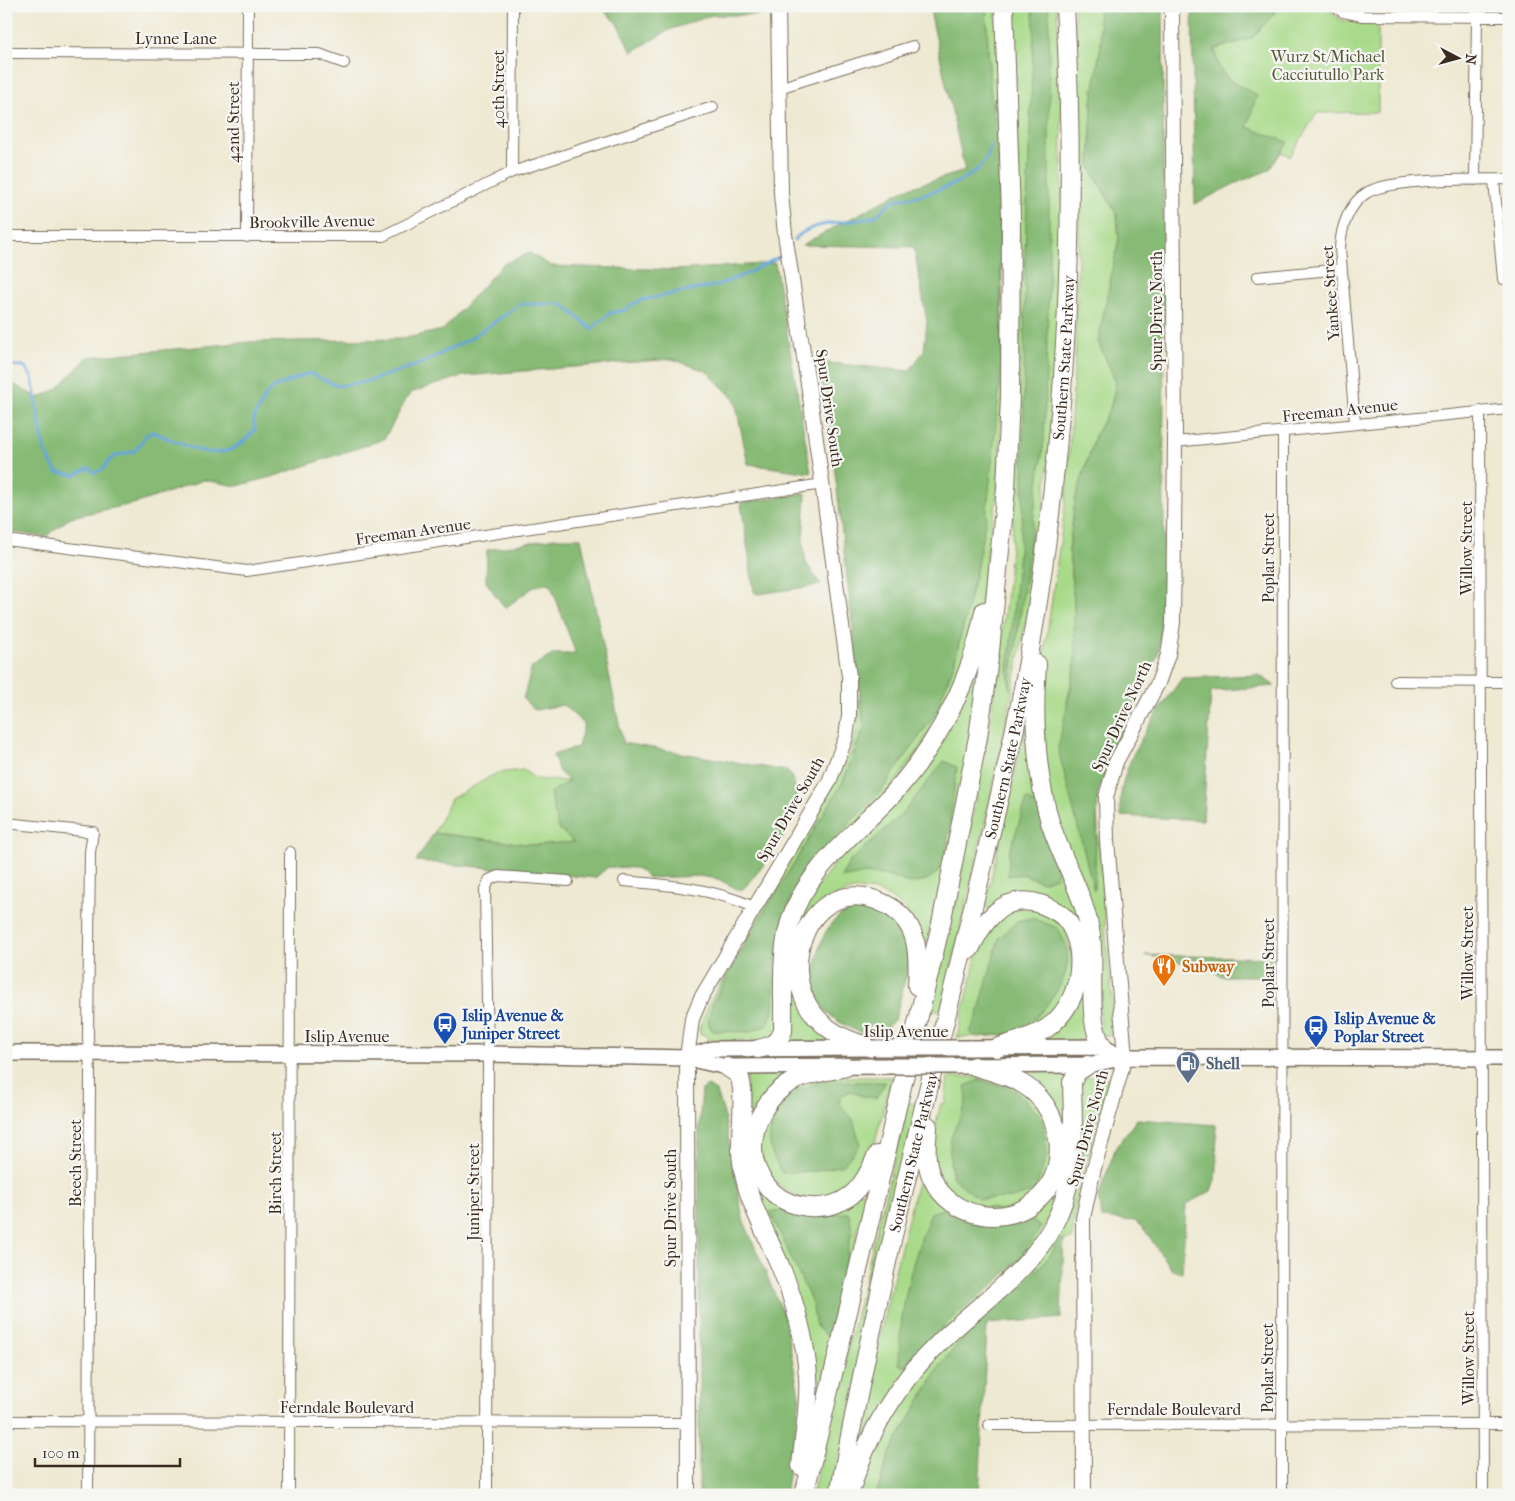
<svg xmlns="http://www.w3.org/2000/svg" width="1515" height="1501" viewBox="0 0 1515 1501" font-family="'IM FELL French Canon',serif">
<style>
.green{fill:#a9da89;stroke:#728254}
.forest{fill:#86ba75;stroke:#60724a}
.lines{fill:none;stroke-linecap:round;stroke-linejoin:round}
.stream{stroke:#68a5da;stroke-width:3}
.street-casing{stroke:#7a6d5d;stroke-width:12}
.secondary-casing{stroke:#7a6d5d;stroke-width:16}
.primary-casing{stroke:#7a6d5d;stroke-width:18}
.highway-casing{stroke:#7a6d5d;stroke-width:20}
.street{stroke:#fff;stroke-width:10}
.secondary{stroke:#fff;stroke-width:14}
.primary{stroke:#fff;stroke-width:15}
.highway{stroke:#fff;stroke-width:18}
.primary-bridge-casing{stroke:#7a6d5d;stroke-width:18;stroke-linecap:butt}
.primary-bridge{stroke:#fff;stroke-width:15}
.labels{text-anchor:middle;stroke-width:4.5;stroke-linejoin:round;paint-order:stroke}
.street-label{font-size:16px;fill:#3b2a1e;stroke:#f6f6f2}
.park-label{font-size:16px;fill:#565639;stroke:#f6f6f2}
.food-label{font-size:16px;font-weight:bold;fill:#c56008;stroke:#f6f6f2;text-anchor:start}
.transit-label{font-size:16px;font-weight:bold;fill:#164399;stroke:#f6f6f2;text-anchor:start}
.service-label{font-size:16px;font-weight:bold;fill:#4e5e75;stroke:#f6f6f2;text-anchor:start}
</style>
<rect width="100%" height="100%" fill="#f6f6f2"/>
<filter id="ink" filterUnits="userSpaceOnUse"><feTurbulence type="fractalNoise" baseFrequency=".02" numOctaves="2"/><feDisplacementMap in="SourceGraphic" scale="10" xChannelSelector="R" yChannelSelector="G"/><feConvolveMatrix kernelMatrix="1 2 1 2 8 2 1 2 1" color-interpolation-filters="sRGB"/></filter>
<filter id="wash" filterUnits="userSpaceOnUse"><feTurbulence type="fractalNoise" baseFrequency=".0096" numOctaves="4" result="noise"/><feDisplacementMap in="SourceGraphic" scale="20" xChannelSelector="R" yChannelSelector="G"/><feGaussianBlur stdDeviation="1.12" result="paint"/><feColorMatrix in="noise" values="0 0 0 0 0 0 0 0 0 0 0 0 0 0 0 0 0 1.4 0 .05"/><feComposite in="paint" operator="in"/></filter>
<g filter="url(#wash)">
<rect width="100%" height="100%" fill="#eee9d2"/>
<!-- green -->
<path class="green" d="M986 6H996L1004 367 997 499 988 543 979 615 963 670 908 769 798 895 780 1032 771 1041 708 1040V1036L700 1034 699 1029 709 1004 850 754 857 729 860 693 864 728 842 784 754 929 712 1005 708 1021 776 959 790 900 816 857 882 790 935 714 954 664 975 576 1002 365 999 155 990 87Z
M1013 6H1057C1066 171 1064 347 1043 511 1020 680 980 845 941 1011L930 1009C970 844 1003 678 1014 509 1025 342 1019 174 1013 6Z
M1074 6H1098L1101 43 1092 102 1090 167 1117 215 1119 238 1098 342 1117 382 1111 406 1095 436 1075 500 1069 550 1074 603 1075 667 1067 701 1094 889 1097 813 1108 963 1116 1026V1033L1110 1036 1100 1035V992L1063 839 1046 782 1042 669 1066 500 1075 357 1080 191Z
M1247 6H1322L1343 21 1378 22V112L1317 113 1290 156 1212 121 1248 90 1236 85 1218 69 1215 49 1252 38 1260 30Z
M971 678 977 680C969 768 948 855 929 942L924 941C912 910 889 886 853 890 844 892 833 898 824 902L793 969 830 1035 827 1039 826 1045H787L789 962 801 909Z
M1025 725 1031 727 1082 912 1091 1037 1085 1040 1014 1045 1075 1003 1071 914C1037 886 1027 894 989 909L985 906Z
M523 770 536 779 569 781 558 828 575 842 535 845 434 833 451 799 497 773Z
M1027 904 1064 922 1076 976 1049 1021 1014 1035 957 1037 981 939 992 919Z
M795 1069 777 1084 753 1166 792 1205 862 1191 866 1195 819 1397 813 1395 755 1193 746 1077 752 1073Z
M1067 1069 1065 1183 1035 1247 946 1329 865 1441 859 1438 884 1316 922 1162 940 1198 1021 1214 1065 1152 1024 1078 1027 1073Z
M824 1077H892L869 1165 842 1193 820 1199 796 1197 779 1185 766 1170 759 1150 761 1125 785 1091Z
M948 1077H972L1017 1084 1047 1118 1055 1143 1052 1168 1039 1190 1020 1206 997 1211 956 1198 943 1185 932 1160 933 1136 941 1103 945 1104Z
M1080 1077H1107L1109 1080 1077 1194 1072 1239 1057 1241 1052 1253 1020 1289 979 1319 941 1364 890 1453 876 1495H855L872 1448 913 1379 1048 1244Z
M908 1102 918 1105 831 1495H812Z"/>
<!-- forest -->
<path class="forest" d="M599 6H765L764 15H712L669 30 632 52 616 22Z
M929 6H986L990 87 999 155 1002 365 986 519 975 576 954 664 935 714 882 790 816 857 790 900 776 959 773 1011 768 1025 749 1032 712 1031 708 1021 712 1005 754 929 842 784 864 728 836 480 819 362 909 371 924 351 927 322 914 247 802 245 905 189 965 171Z
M1032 6H1049V276L1044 441 1010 690 1008 672 1023 506 1025 253 1034 26Z
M1098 6H1163L1164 608 1158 654 1098 792 1094 891 1058 749 1075 667 1074 603 1069 550 1075 500 1095 436 1111 406 1116 382 1098 342 1119 238 1117 215 1090 167 1092 102 1101 43Z
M1192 6H1226L1245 12C1254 6 1269 2 1278 9L1252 38 1215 49C1220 82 1231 80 1257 95L1247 127 1288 142 1269 170 1236 183 1195 204Z
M530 253 551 266 678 270 775 263 811 473 748 464 735 400 706 371 672 359 463 376 410 393 384 439 275 476 237 486 204 480 137 503 71 517 45 537 6 531V380L38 398 57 389 88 357 250 342 401 339 443 330 503 264Z
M806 493 803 543 806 563 821 585 758 594 754 592 741 503Z
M555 538H581L623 743 787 771C817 805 764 867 741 891L718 879 699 876 649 878 636 868 608 867 595 878 416 861 434 833 535 845 574 842 558 828 550 793 569 781 559 772 553 755 578 747 584 724 563 705 535 710 523 699 532 667 554 654H576L550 583 535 586 505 608 486 582 487 550Z
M1259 675 1275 686 1211 691 1203 820 1121 816C1114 768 1156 715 1182 678Z
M944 761 957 767 944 866C912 898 905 875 872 874 861 874 850 876 840 878L850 861 903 813Z
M1027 799 1044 809 1059 864 1056 877 1042 882 1023 874 1008 876 1009 853Z
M886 910 905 927 910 960 895 1019 878 1036C847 1031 834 1020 812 998 816 968 816 921 851 911 861 908 876 910 886 910Z
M1032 918 1058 928C1061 935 1066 943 1067 950 1073 981 1041 1012 1022 1033L977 1037 970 1032 977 1017 999 938 1017 921Z
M1144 955 1274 958 1271 976H1221L1205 967Z
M979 1080 1015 1090 1043 1118 1047 1154 1036 1190 1013 1198 979 1199 952 1177C951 1167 949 1155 950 1145 952 1123 972 1109 965 1086Z
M823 1081 886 1082 876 1098 862 1096 851 1091 842 1095 839 1103 853 1119 860 1145 843 1165 816 1171 782 1173C761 1138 770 1130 785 1095Z
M708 1086 717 1092 724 1114 743 1219 784 1316 800 1400 785 1495H699V1129L702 1090Z
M1137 1119 1216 1125 1217 1173 1211 1191 1186 1204 1182 1273 1172 1270 1144 1229 1135 1221 1102 1218 1098 1197 1116 1147Z
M944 1208C971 1230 999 1229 1032 1220L1041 1227 1020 1259 954 1316 904 1367 899 1364C899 1311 911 1261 931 1213Z
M780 1210 801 1215 849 1213 852 1230 832 1335 827 1337 816 1326 812 1303 770 1212Z
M1064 1239 1061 1318 987 1324 979 1495H876L890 1453 941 1364 979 1319 1020 1289 1052 1253 1057 1241Z"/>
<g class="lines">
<!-- stream -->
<path class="stream" d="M794 240C814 218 848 225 873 217 881 214 884 206 891 202 898 197 912 198 921 195 945 189 989 174 990 145
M6 365 24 366 32 377 44 449 56 472 75 475 89 468 94 473 103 469 113 457 135 451 146 435 153 432C191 447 224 471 255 429L253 420 266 395 275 387 309 373 338 386 369 381 420 364 468 340 521 304H562L592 329 610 313 626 310 631 305 642 300 718 285 744 275 781 256"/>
</g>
</g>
<g filter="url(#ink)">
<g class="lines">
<defs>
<path id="street" d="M1334 6 1343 12 1363 16 1509 17
M6 53 319 54 344 63
M779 88 913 46
M512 172 513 6
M1475 180 1477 16
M1494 180 1503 279
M6 236H383L512 172 713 107
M247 237 248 6
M1257 277 1342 269
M1480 411 1483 1495
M1355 423 1340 248C1341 227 1349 203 1368 192 1394 178 1476 180 1509 179
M1175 442 1509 409
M6 540 247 571 823 484
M1395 681 1509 682
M6 823 93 832 90 852 88 1037 90 1071 88 1495
M624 881C670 885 711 888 754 907
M6 1421 687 1423
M989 1425 1509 1424
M289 1495 290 852
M487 1495 488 1054 485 890 489 880 498 876 568 881
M1282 1495 1283 431"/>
<path id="secondary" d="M688 1495 687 1058 692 1019 701 998 829 782 846 737 849 716V676L810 397 785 234 781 194 778 6
M1084 1495 1083 1218 1094 1168 1125 1057 1107 841 1106 797 1116 762 1158 683 1168 655 1173 623 1175 442 1172 6"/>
<path id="primary" d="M969 1048 1103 1047 1112 1052
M6 1053 488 1054 687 1058 727 1067 888 1066
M688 1057 713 1049 866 1048
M957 1066 1088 1065 1125 1057 1509 1058"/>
<g id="highway">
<path d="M1037 664C1033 718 1035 770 1050 822 1061 857 1081 889 1089 925 1098 960 1084 1020 1103 1047"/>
<path d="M970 949C984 919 1005 891 1043 905 1052 909 1062 913 1068 922 1090 954 1079 1006 1047 1028 1032 1038 1013 1042 997 1048"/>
<path d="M872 1048C854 1042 836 1036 822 1023 768 973 812 867 885 904 919 921 919 953 917 986"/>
<path d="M758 1049C771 1046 778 1044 783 1031 784 996 780 958 789 925 804 871 855 834 892 795 939 743 972 679 984 611"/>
<path d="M727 1067 739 1075 741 1082C746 1111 737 1140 743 1169 749 1204 768 1236 781 1268 795 1302 805 1338 808 1375 810 1404 804 1436 801 1466"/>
<path d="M846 1067C826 1072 802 1074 785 1086 754 1108 741 1155 767 1186 786 1210 826 1214 850 1196 863 1186 870 1170 877 1155"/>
<path d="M928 1126C927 1143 924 1161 932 1178 950 1219 1009 1229 1040 1197 1070 1168 1062 1113 1030 1089 1014 1077 993 1072 974 1066"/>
<path d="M804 1495 941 924 978 737 990 651 1006 489 1010 397 1011 216 1004 6"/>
<path id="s1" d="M839 1495C873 1305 921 1119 967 932 989 838 1014 745 1030 650 1067 438 1077 221 1065 6"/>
<path d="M849 1495C866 1437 895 1385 939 1343 980 1302 1036 1269 1059 1213 1077 1172 1073 1126 1072 1082L1077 1072 1088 1065"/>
</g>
</defs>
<!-- street casing -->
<use href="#street" class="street-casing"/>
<!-- secondary casing -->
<use href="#secondary" class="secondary-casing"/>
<!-- primary casing -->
<use href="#primary" class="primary-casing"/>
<!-- highway casing -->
<use href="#highway" class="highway-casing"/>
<!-- street -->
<use href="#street" class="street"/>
<!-- secondary -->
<use href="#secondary" class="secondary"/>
<!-- primary -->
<use href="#primary" class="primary"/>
<!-- highway -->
<use href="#highway" class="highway"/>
<defs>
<path id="primary-bridge" d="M872 1048H969
M888 1066H957"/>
</defs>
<!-- primary-bridge casing -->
<use href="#primary-bridge" class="primary-bridge-casing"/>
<!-- primary-bridge -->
<use href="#primary-bridge" class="primary-bridge"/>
</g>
</g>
<!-- icons -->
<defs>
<symbol id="restaurant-pin" viewBox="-11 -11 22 30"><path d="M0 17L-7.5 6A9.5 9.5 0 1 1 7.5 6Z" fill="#e8710a" stroke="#f6f6f2"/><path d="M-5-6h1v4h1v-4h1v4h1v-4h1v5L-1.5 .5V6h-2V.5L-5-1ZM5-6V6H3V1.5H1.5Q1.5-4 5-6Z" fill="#fff"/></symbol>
<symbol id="bus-pin" viewBox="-11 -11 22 30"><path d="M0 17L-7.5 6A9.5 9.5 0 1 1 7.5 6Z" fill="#1a4fb4" stroke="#f6f6f2"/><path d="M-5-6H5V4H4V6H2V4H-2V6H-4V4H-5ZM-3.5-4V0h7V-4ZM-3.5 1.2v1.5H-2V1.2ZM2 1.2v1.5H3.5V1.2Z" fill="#fff"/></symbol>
<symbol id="fuel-pin" viewBox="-11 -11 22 30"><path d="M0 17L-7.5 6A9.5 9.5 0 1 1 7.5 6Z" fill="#5c6f8a" stroke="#f6f6f2"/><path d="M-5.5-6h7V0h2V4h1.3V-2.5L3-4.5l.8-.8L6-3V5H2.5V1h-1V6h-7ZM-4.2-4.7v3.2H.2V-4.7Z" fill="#fff"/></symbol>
</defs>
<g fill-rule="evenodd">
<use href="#restaurant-pin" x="1150" y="952" width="28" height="38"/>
<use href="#bus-pin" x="431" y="1010" width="28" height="38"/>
<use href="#bus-pin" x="1302" y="1013" width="28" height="38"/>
<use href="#fuel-pin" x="1174" y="1049" width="28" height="38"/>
</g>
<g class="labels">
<!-- street labels -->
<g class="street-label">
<text x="176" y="44">Lynne Lane</text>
<text transform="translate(498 89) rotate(-90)" y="6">40th Street</text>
<text transform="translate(233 122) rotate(-90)" y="6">42nd Street</text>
<text transform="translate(312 221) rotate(-1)" y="6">Brookville Avenue</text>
<text transform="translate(1330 293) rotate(-94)" y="6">Yankee Street</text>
<text transform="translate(1156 311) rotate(-90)" y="6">Spur Drive North</text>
<text dy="6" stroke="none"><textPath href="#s1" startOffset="1161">Southern State Parkway</textPath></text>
<text transform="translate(830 408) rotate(82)" y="6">Spur Drive South</text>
<text transform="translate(1340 410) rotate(-6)" y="6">Freeman Avenue</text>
<text transform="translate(413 531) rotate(-8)" y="6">Freeman Avenue</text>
<text transform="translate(1466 548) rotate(-90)" y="6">Willow Street</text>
<text transform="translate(1268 558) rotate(-90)" y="6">Poplar Street</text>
<text transform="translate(1121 716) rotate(-65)" y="6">Spur Drive North</text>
<text dy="6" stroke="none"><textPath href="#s1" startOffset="756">Southern State Parkway</textPath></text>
<text transform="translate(790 809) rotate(-60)" y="6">Spur Drive South</text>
<text transform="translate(1467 953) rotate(-90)" y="6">Willow Street</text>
<text transform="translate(1268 963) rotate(-90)" y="6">Poplar Street</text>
<text x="906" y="1037">Islip Avenue</text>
<text x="347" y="1042">Islip Avenue</text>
<text transform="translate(1087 1128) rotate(-75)" y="6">Spur Drive North</text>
<text dy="6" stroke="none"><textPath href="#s1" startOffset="351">Southern State Parkway</textPath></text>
<text transform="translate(75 1163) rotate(-90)" y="6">Beech Street</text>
<text transform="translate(275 1173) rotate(-90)" y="6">Birch Street</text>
<text transform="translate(473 1192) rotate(-90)" y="6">Juniper Street</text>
<text transform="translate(670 1208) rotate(-90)" y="6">Spur Drive South</text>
<text transform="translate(1468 1358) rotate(-90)" y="6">Willow Street</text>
<text transform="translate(1267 1368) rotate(-90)" y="6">Poplar Street</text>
<text x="347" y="1413">Ferndale Boulevard</text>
<text x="1174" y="1415">Ferndale Boulevard</text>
</g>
<!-- park labels -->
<g class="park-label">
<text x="1328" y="62">Wurz St/Michael<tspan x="1328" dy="18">Cacciutullo Park</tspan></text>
</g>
<!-- food labels -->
<g class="food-label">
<text x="1182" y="972">Subway</text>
</g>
<!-- transit labels -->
<g class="transit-label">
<text x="462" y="1021">Islip Avenue &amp;<tspan x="462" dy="18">Juniper Street</tspan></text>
<text x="1334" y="1024">Islip Avenue &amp;<tspan x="1334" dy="18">Poplar Street</tspan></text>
</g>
<!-- service labels -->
<g class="service-label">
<text x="1206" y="1069">Shell</text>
</g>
</g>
<!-- margin -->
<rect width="1515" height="1501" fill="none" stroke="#f6f6f2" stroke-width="25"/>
<!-- north arrow -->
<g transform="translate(1458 58) rotate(96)" stroke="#f6f6f2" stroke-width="4" paint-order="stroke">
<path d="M0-4L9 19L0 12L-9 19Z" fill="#3b2a1e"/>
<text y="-8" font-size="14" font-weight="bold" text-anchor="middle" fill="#3b2a1e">N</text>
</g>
<!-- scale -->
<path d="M35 1458v8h145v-8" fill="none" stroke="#3b2a1e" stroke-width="2.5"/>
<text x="42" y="1458" font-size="15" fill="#3b2a1e" stroke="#f6f6f2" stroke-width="4" paint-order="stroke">100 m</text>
</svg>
